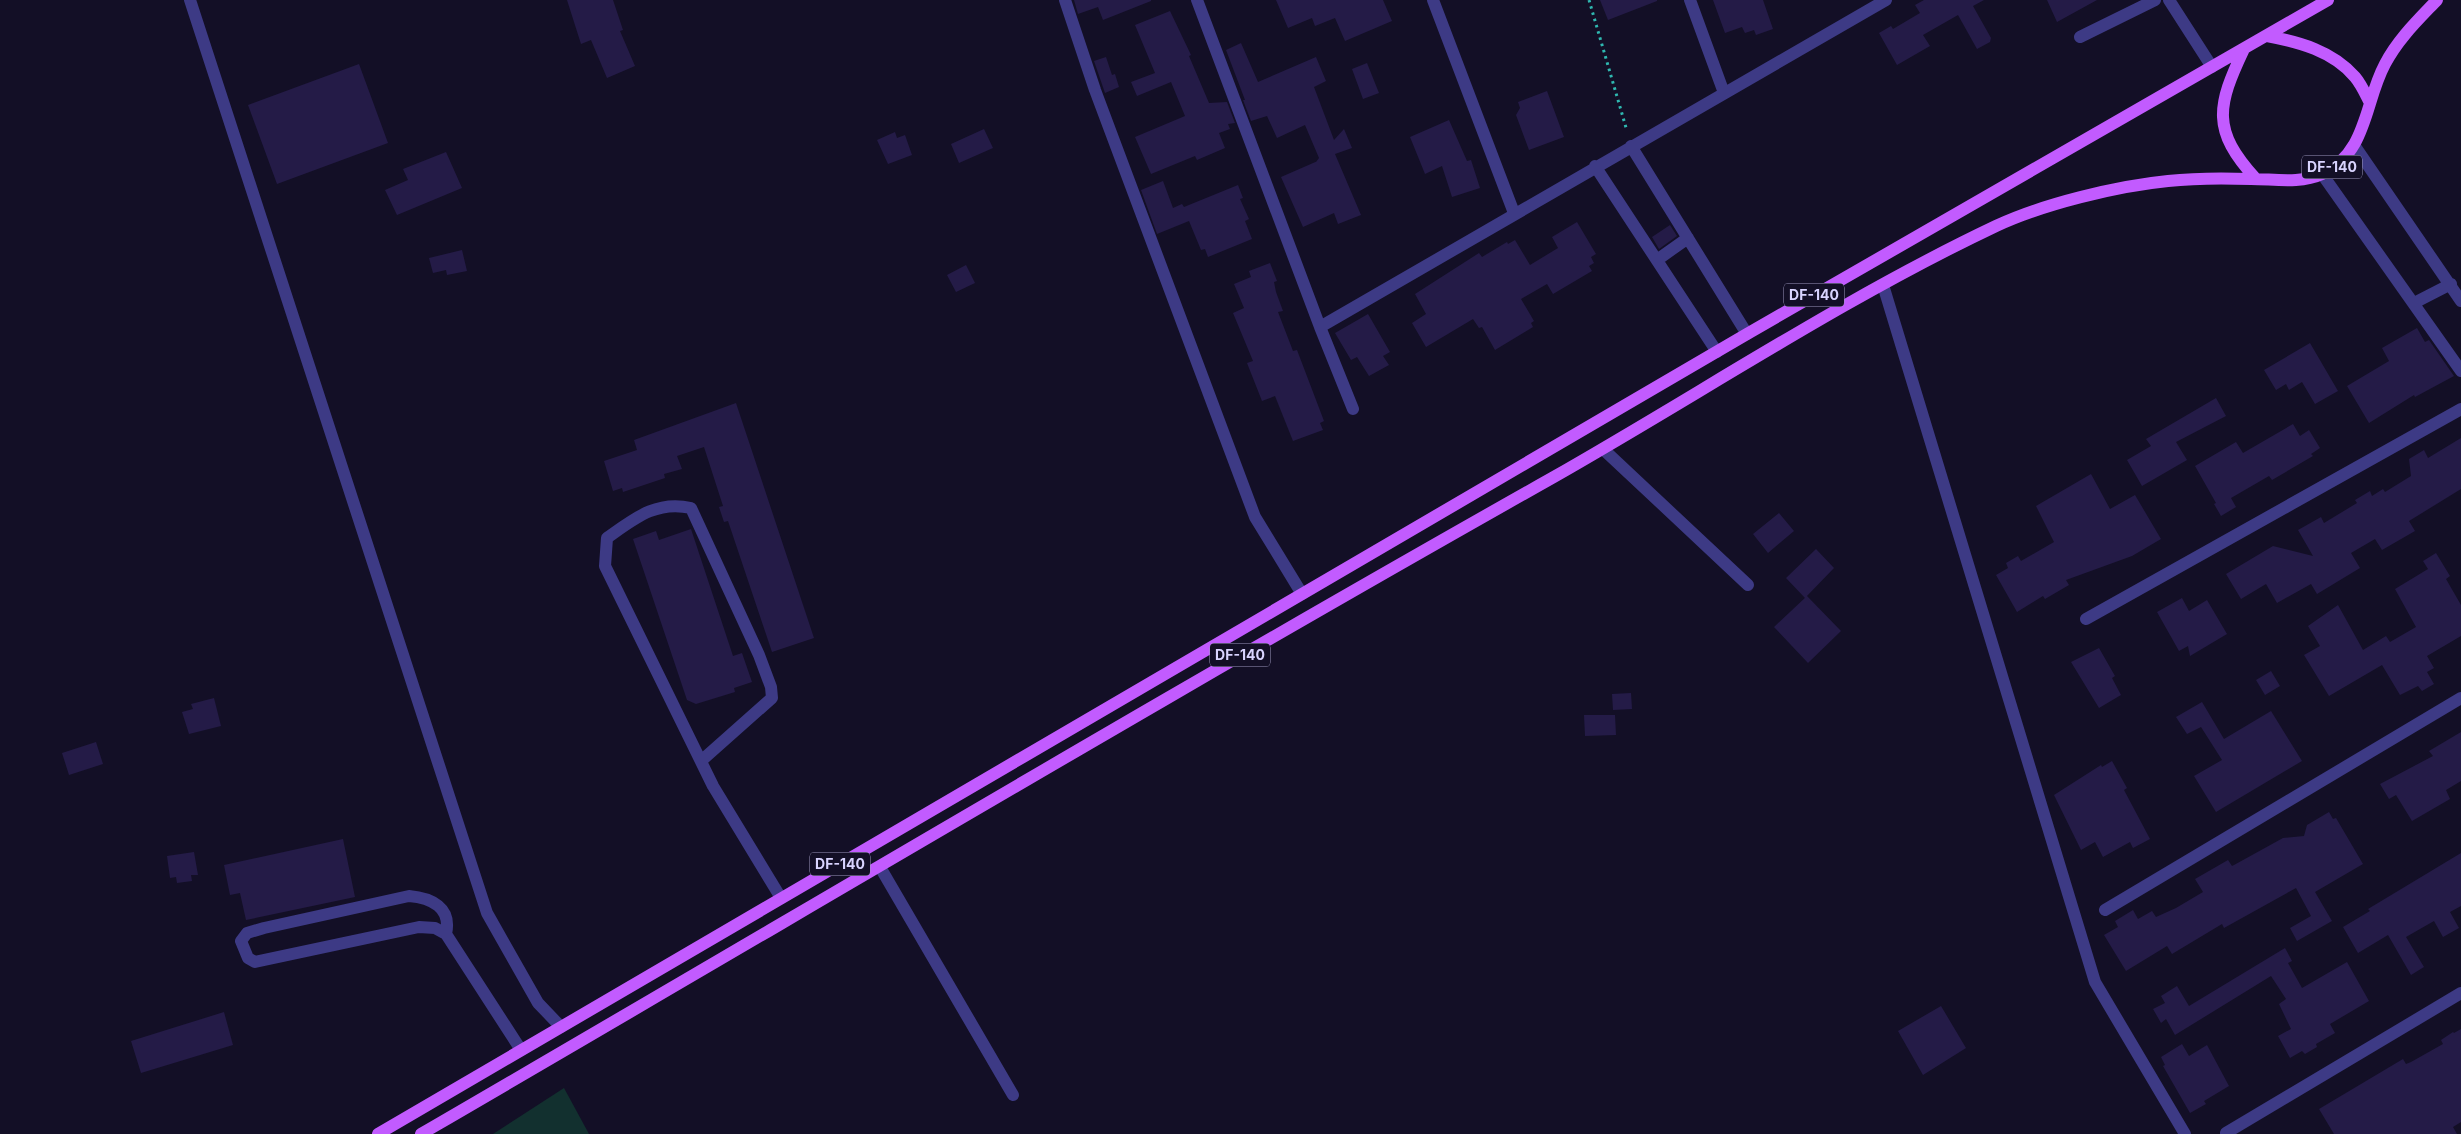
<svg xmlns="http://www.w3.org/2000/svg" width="2461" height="1134" viewBox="0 0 2461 1134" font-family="Inter,sans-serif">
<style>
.green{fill:#12302f}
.building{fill:#241b47}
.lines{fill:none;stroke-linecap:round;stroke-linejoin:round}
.path{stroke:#2fb8b0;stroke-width:3;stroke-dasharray:2.5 4;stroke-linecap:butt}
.minor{stroke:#3d3a85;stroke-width:12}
.major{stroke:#c25bff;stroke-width:12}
.labels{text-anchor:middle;stroke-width:4;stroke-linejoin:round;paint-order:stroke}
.shield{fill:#130f26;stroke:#9e99be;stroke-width:1}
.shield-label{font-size:14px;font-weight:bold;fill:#d9d4ff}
</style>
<rect width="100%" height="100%" fill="#130f26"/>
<!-- green -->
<path class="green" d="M564 1088 589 1134H493Z"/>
<!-- building -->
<path class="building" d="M567 0H613L623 30 620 31 635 66 607 78 591 40 581 44Z
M1074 0H1151V1L1103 20 1098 7 1078 14Z
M1276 0H1383L1392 21 1345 41 1335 18 1315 26 1312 18 1288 28Z
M1600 0H1657V1L1608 20Z
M1713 0H1763L1773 29 1756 35 1754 30 1745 33 1742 27 1725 33Z
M1924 0H1984L1973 6 1991 38 1990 42 1977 49 1958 15 1923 35 1930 46 1897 65 1879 33 1891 26 1893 29 1920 13 1915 5Z
M2047 0H2097L2057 22Z
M1170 11 1191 55 1189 56 1209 103 1227 102 1235 123 1228 124 1230 129 1219 133 1225 148 1197 160 1195 156 1151 174 1135 137 1185 116 1171 82 1137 96 1131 82 1155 73 1135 25Z
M1241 43 1258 82 1316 57 1326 81 1314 87 1334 140 1344 129 1352 148 1335 154 1361 215 1338 224 1334 213 1303 227 1281 177 1320 160 1316 162 1319 158 1305 125 1277 138 1267 116 1251 121 1243 100H1245L1226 50Z
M1106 57 1112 75 1115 74 1119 87 1105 93 1094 61Z
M1367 63 1379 93 1363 99 1352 69Z
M359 64 388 143 277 184 248 105Z
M1547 91 1564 137 1529 150 1516 115 1520 108 1518 102Z
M1449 120 1467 161 1471 160 1480 188 1452 197 1442 166 1425 174 1410 137Z
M984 129 993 148 959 163 951 144Z
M895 132 897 138 905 135 912 155 888 164 877 140Z
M446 152 462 188 397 215 385 190 408 180 403 169Z
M1163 181 1173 208 1182 204 1184 207 1238 185 1243 198 1240 199 1249 219 1245 221 1252 239 1208 257 1205 249 1201 250 1189 221 1157 234 1141 190Z
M1577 222 1596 254 1591 257 1594 263 1589 266 1592 271 1553 294 1547 284 1521 299 1534 321 1531 323 1533 327 1495 350 1482 327 1479 328 1473 319 1426 347 1412 323 1426 314 1415 294 1479 253 1482 257 1507 242 1508 244 1515 240 1530 265 1558 248 1552 237Z
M1670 225 1677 236 1659 249 1652 237Z
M462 250 467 271 447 275 446 270 433 273 429 258Z
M1270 263 1277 281 1274 282 1276 292 1283 311 1278 312 1293 351 1297 350 1324 421 1320 423 1323 430 1293 441 1275 396 1262 401 1247 363 1253 361 1233 313 1244 308 1234 284 1251 277 1249 271Z
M966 265 975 283 956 292 947 275Z
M1368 314 1390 352 1383 356 1389 365 1369 376 1357 357 1351 360 1335 333Z
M2417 328 2425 342 2429 340 2454 376 2415 397 2414 395 2369 423 2347 386 2389 361 2382 348Z
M2310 343 2338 391 2315 404 2302 382 2289 390 2286 384 2276 390 2264 370Z
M2216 398 2226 416 2176 442 2187 460 2142 486 2127 460 2151 446 2146 439Z
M736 403 814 638 772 652 728 521 724 522 719 507 723 506 704 447 677 456 682 469 664 474 665 478 623 492 622 488 613 491 604 461 637 450 634 440Z
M2293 424 2300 436 2309 430 2320 448 2311 454 2313 456 2272 480 2269 476 2231 498 2236 507 2221 516 2214 504 2216 503 2195 466 2236 442 2243 453Z
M2461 438V489L2409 521 2415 531 2382 550 2375 539 2351 553 2360 568 2317 594 2311 584 2277 603 2266 584 2241 599 2226 574 2273 546 2313 556 2298 530 2321 517 2324 523 2357 503 2355 500 2370 491 2372 496 2383 489 2385 492 2411 476 2409 459 2424 450 2428 458Z
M2091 474 2110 509 2135 495 2161 539 2132 556 2066 580 2069 585 2045 599 2043 596 2017 612 1996 575 2008 568 2006 563 2018 556 2021 561 2054 542 2036 506Z
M1779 513 1794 531 1768 553 1753 534Z
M691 529 733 656 742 653 752 682 734 688 735 692 696 704 687 700 633 539 656 531 659 540Z
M1816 549 1834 568 1805 598 1786 578Z
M2436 553 2450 576 2446 579 2461 605V636L2427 656 2434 668 2427 672 2434 684 2422 691 2418 686 2400 695 2382 665 2329 696 2304 655 2320 646 2308 626 2338 605 2363 650 2386 636 2390 642 2416 627 2395 589 2428 569 2423 561Z
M1807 596 1841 631 1808 663 1774 627Z
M2182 598 2189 611 2207 600 2227 634 2190 656 2188 646 2179 651 2157 612Z
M2099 648 2115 676 2112 678 2121 695 2099 708 2071 662Z
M2271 671 2280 686 2265 695 2256 680Z
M1631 693 1632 709 1613 710 1612 694Z
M214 698 221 726 189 734 182 712 193 709 191 704Z
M2202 702 2224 739 2271 711 2302 761 2216 812 2194 776 2222 760 2201 727 2187 734 2176 717Z
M1584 715H1615L1616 735 1585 736Z
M2461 732V781L2446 790 2450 799 2412 821 2396 795 2389 799 2380 784 2433 756 2429 751Z
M96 742 103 764 69 775 62 753Z
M2112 761 2127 788 2124 790 2150 839 2133 848 2130 842 2103 857 2095 842 2081 850 2054 795 2101 765 2102 767Z
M2329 812 2333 819 2336 818 2363 864 2315 892 2332 921 2297 941 2290 928 2311 916 2296 888 2224 928 2222 924 2172 954 2167 946 2126 971 2104 935 2118 927 2115 921 2133 910 2138 919 2152 911 2156 917 2176 908 2203 892 2195 879 2228 860 2232 866 2234 865 2283 838 2304 836 2307 825Z
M343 839 355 897 246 920 240 893 230 895 224 865Z
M194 852 198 875H191L192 881 177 883 176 877 170 878 167 856Z
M2461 853V906L2450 912 2459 928 2443 937 2434 921 2406 937 2424 967 2411 975 2388 935 2358 953 2343 927 2370 911 2368 909Z
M2285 948 2292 961 2288 963 2302 988 2347 962 2369 1001 2330 1024 2335 1033 2316 1044 2317 1047 2305 1054 2302 1051 2290 1058 2278 1036 2291 1029 2279 1004 2286 999 2271 976 2175 1035 2166 1019 2161 1023 2153 1009 2165 1003 2161 996 2177 986 2189 1006Z
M1941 1006 1966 1048 1923 1075 1898 1031Z
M224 1012 233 1045 141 1073 131 1041Z
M2461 1029V1122L2453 1127 2457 1134H2334L2319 1109 2403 1059 2406 1064 2411 1062 2443 1044 2441 1040 2453 1032 2454 1033Z
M2182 1044 2189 1056 2207 1045 2229 1086 2204 1101 2206 1104 2190 1113 2163 1066 2165 1065 2161 1057Z"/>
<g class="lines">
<!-- path -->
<path class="path" d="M1589 0 1627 131"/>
<!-- minor -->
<path class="minor" d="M190 0 487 913 538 1003 561 1027
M1065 0 1095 90 1255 517 1302 594
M1197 0 1320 327 1353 409
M1433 0 1514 213
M1690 0 1724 93
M2169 0 2212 67
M2080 37 2155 0
M2354 145 2461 301
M1631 146 1747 334
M1595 166 1717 352
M2322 174 2461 371
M1657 260 1688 238
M1883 285 2095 982 2185 1134
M2414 303 2451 284
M1320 327 1886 0
M1603 449 1748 585
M2086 619 2461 409
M701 761 772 698 771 687 759 655 691 508C656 500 634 519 607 538L605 566 713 786 781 898
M880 867 1013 1095
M2105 910 2461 698
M446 934C452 907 431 898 409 896L264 928 247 933 241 941 248 958 255 962 419 927 435 928 446 934 521 1050
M2226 1133 2461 993"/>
<!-- major -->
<path class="major" d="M2267 36C2299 42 2333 51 2355 77 2361 84 2365 93 2369 101
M2244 49C2217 106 2211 130 2256 179
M378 1134 1747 334 2328 0
M421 1134C798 915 1172 692 1552 478 1700 394 1842 299 1996 226 2043 204 2117 186 2168 181 2195 178 2224 178 2251 179 2274 179 2300 184 2322 174 2368 152 2364 103 2385 64 2398 39 2418 20 2437 0"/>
</g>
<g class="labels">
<!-- shield labels -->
<g class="shield">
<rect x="2302" y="155.5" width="60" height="23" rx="4"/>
<rect x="1784" y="283.5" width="60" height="23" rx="4"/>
<rect x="1210" y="643.5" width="60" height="23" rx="4"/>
<rect x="810" y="852.5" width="60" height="23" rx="4"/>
</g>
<g class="shield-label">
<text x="2332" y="172">DF-140</text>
<text x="1814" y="300">DF-140</text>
<text x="1240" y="660">DF-140</text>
<text x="840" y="869">DF-140</text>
</g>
</g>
</svg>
